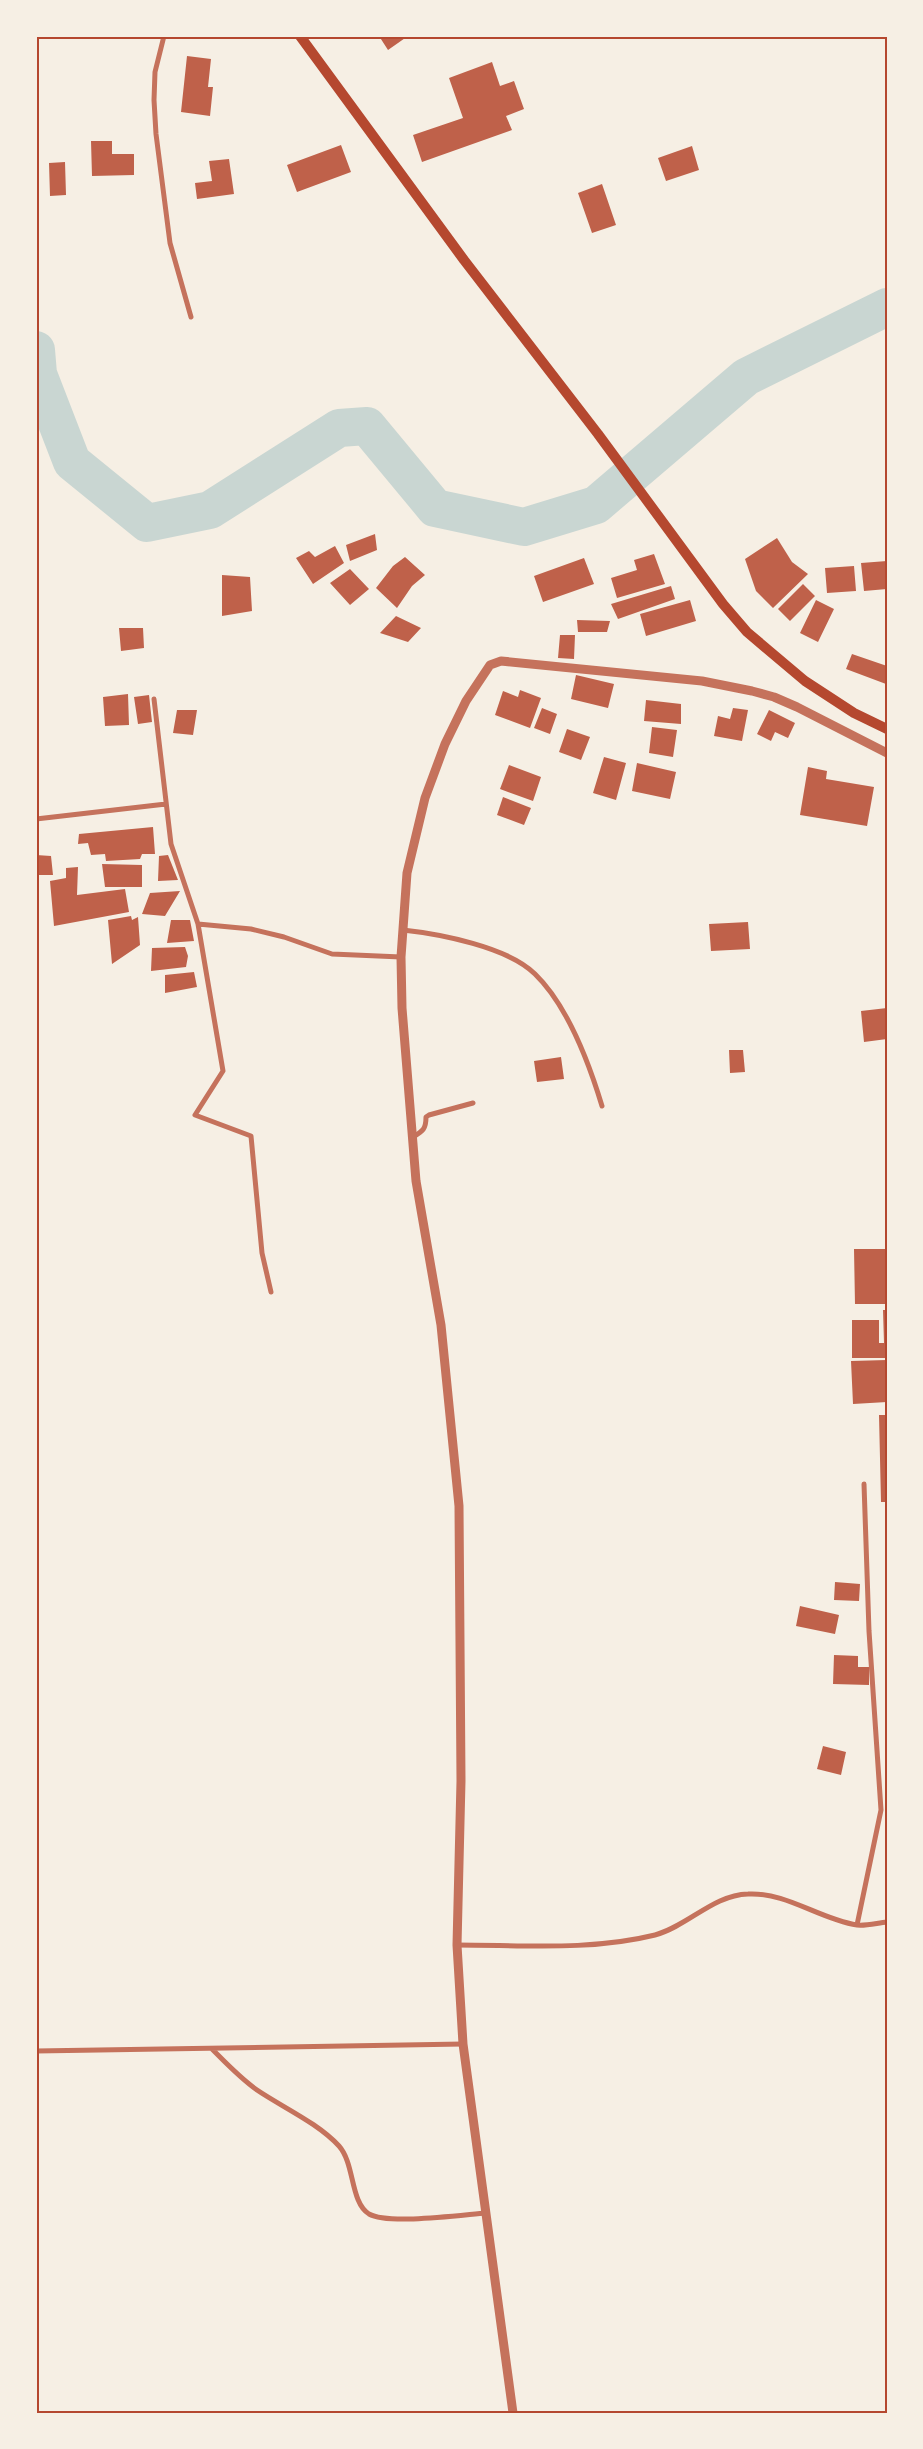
<svg xmlns="http://www.w3.org/2000/svg" width="923" height="2449" viewBox="0 0 923 2449" font-family="'Source Sans 3',sans-serif">
<style>
.lines{fill:none;stroke-linecap:round;stroke-linejoin:round}
.river{stroke:#c9d6d2;stroke-width:38}
.building{fill:#bf614a}
.minor{stroke:#c5725c;stroke-width:5}
.tertiary{stroke:#c5725c;stroke-width:9}
.secondary{stroke:#b5482f;stroke-width:10}
.neatline{fill:none;stroke:#b5482f;stroke-width:2}
</style>
<rect width="100%" height="100%" fill="#f6efe4"/>
<g class="lines">
<!-- river -->
<path class="river" d="M36 350 38 374 72 462 147 523 210 510 339 428 367 426 435 508 524 527 596 505 746 377 887 307"/>
</g>
<!-- building -->
<path class="building" d="M379 36H408L388 50Z
M187 56 211 59 208 87H213L210 116 181 112Z
M492 62 500 86 514 81 524 109 506 116 512 130 422 162 413 135 463 118 449 78Z
M91 141H112V154H134V175L92 176Z
M341 145 351 172 297 192 287 165Z
M692 146 699 170 666 181 658 158Z
M229 159 234 194 197 199 195 183 212 181 209 161Z
M65 162 66 195 50 196 49 163Z
M602 184 616 225 592 233 578 193Z
M375 534 377 550 350 561 346 545Z
M777 538 792 562 808 574 773 608 756 591 745 559Z
M335 546 344 563 313 584 296 558 309 551 315 557Z
M654 554 665 584 617 598 611 578 637 570 634 560Z
M405 557 425 575 412 586 397 608 376 588 393 566Z
M584 558 594 584 543 602 534 576Z
M887 561V589L864 591 861 563Z
M854 566 856 591 827 593 825 568Z
M350 569 369 589 350 605 330 583Z
M222 575 250 577 252 611 222 616Z
M803 584 815 596 790 621 778 609Z
M671 586 675 599 618 619 611 604Z
M690 600 696 621 646 636 640 614Z
M816 600 834 609 818 642 800 633Z
M396 616 421 628 408 642 380 633Z
M577 620 610 621 607 632H578Z
M119 628H143L144 648 121 651Z
M560 635H575L574 659 558 658Z
M852 654 887 666 886 684 846 669Z
M576 675 614 684 608 708 571 699Z
M520 690 541 698 530 728 495 715 503 691 518 697Z
M128 694 129 725 105 726 103 697Z
M149 695 152 722 138 724 134 697Z
M646 700 681 704V724L644 721Z
M542 708 557 714 550 734 534 728Z
M733 708 748 710 742 741 714 736 718 716 730 719Z
M177 710H197L193 735 173 733Z
M769 710 795 723 788 738 775 732 771 741 757 734Z
M652 727 677 730 673 757 649 753Z
M567 729 590 737 581 760 559 752Z
M604 757 626 763 616 800 593 793Z
M637 763 676 772 670 799 632 791Z
M509 765 541 777 533 801 500 789Z
M808 767 827 771 826 779 874 787 867 826 800 815Z
M503 797 531 808 524 825 497 815Z
M153 827 155 854H142L140 859 106 861 105 854 91 855 88 843 78 844 79 834Z
M36 855 51 856 53 875H36Z
M168 855 178 880 158 881 159 856Z
M102 864 142 865V887H105Z
M78 867 77 895 125 889 129 912 54 926 50 881 66 878V868Z
M180 891 165 916 142 914 150 893Z
M131 916 132 920 138 917 140 945 112 964 108 920Z
M171 920H190L194 941 167 943Z
M748 922 750 949 711 951 709 924Z
M185 947 188 956 186 967 151 971 152 948Z
M194 972 197 987 165 993V975Z
M887 1008V1039L864 1042 861 1011Z
M729 1050H743L745 1072 730 1073Z
M561 1057 564 1079 537 1082 534 1061Z
M854 1249H887V1304H855Z
M883 1310H887V1358H852V1320H879V1343H884Z
M887 1360V1402L853 1404 851 1361Z
M879 1415H887V1502H881Z
M835 1582 860 1584 859 1601 834 1600Z
M800 1606 839 1615 835 1634 796 1626Z
M834 1655 858 1656V1667H869V1685L833 1684Z
M823 1746 846 1752 841 1775 817 1769Z"/>
<g class="lines">
<!-- minor -->
<path class="minor" d="M164 36 155 72 154 100 156 134 170 243 191 317
M154 699 171 844 198 924 251 929 284 937 332 954 401 957
M36 819 166 804
M198 924 223 1071 195 1115 251 1136 262 1253 271 1292
M403 930C440 934 508 947 535 974 568 1006 589 1063 602 1106
M413 1137C423 1131 426 1129 426 1117L429 1115 473 1103
M857 1925 881 1810 869 1631 864 1484
M457 1945C522 1945 591 1951 655 1935 688 1926 713 1895 748 1894 787 1892 819 1919 857 1925 866 1926 877 1923 887 1922
M212 2049C226 2063 240 2078 257 2090 282 2107 318 2123 339 2146 355 2164 350 2202 369 2214 388 2225 461 2215 486 2213
M36 2051 463 2044"/>
<!-- tertiary -->
<path class="tertiary" d="M513 2413 463 2044 457 1945 461 1781 459 1506 441 1325 416 1181 402 1008 401 957 407 873 425 798 445 744 466 701 490 665 501 661 702 681 752 691 774 697 797 707 887 753"/>
<!-- secondary -->
<path class="secondary" d="M300 36 464 260 598 434 723 604 747 632 805 681 854 713 887 729"/>
</g>
<!-- border -->
<rect width="923" height="2449" fill="none" stroke="#f6efe4" stroke-width="75"/>
<rect x="38" y="38" width="848" height="2374" class="neatline"/>
</svg>
